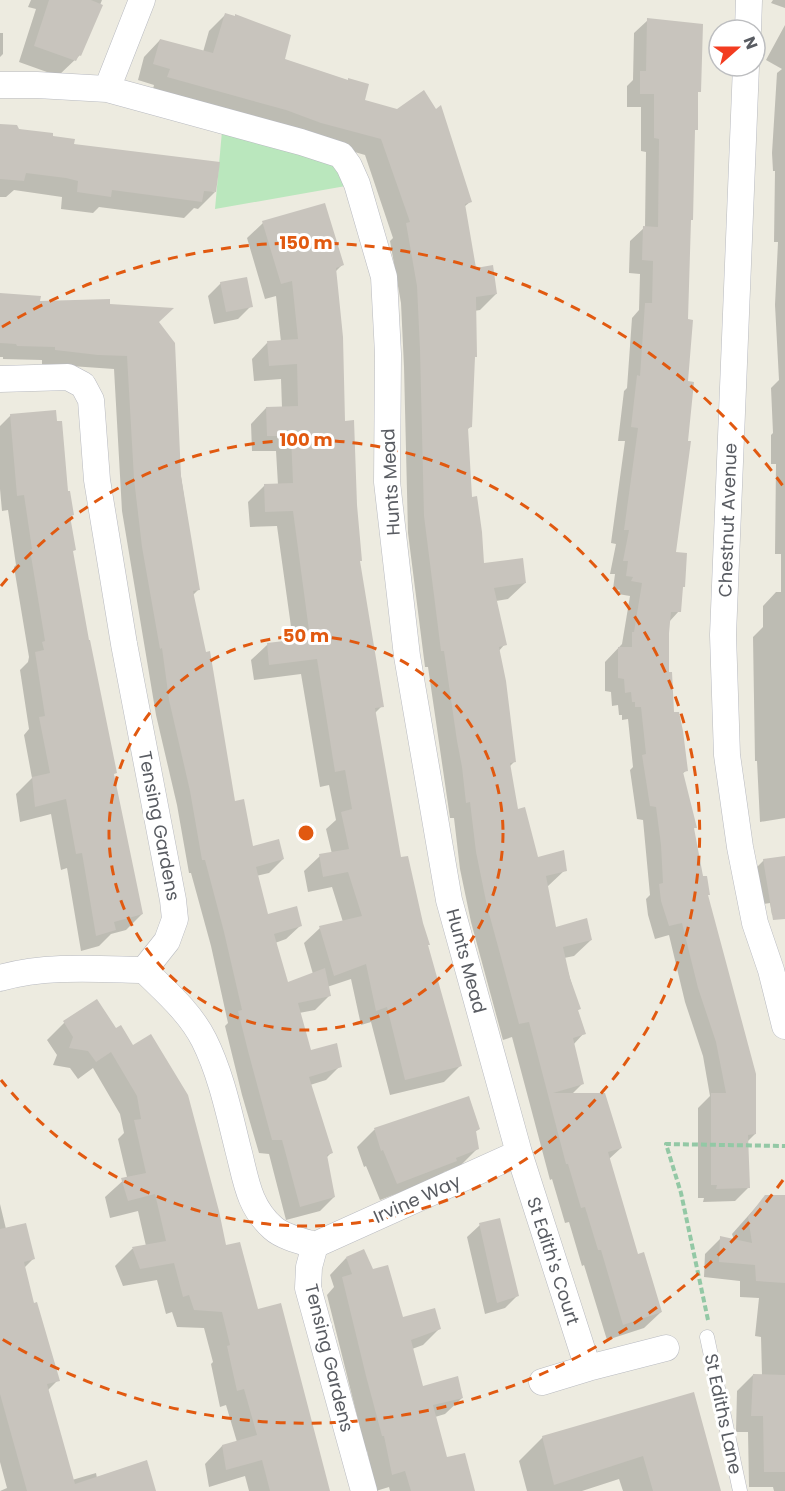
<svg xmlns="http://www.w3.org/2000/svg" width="785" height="1491" viewBox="0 0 785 1491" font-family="Poppins,sans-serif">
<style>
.green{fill:#bae7bd}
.shadow{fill:#0003}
.building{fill:#c8c4bd}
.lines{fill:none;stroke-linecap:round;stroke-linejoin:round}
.service-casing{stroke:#b8bac0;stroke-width:15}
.minor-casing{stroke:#b8bac0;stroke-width:27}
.path{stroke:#93c8a5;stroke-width:4;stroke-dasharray:6 3;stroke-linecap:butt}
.service{stroke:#fff;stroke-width:14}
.minor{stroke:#fff;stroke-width:26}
.ring{fill:none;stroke:#e15910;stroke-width:3;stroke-dasharray:10 8}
.labels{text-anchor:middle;stroke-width:6;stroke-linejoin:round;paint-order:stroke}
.street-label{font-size:18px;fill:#595c62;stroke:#fff}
.centre{fill:#e15910;stroke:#fff;stroke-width:3}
.ring-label{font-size:18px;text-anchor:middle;font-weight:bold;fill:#e15910;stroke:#fff;stroke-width:6;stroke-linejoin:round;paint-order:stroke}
</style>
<rect width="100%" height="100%" fill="#edebe0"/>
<!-- green -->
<path class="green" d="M223 120 324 149 357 184 215 209Z"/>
<!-- shadow -->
<path class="shadow" d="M31 0H102L80 55 58 76 19 62 36 9 28 7Z
M773 0H785V8L771 3Z
M225 15 283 60 363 101 470 202 464 207 475 269 496 294 480 310 474 311 470 427 467 430 470 498 483 564 525 583 508 599 496 601 505 644 498 652 514 762 509 767 516 811 537 859 565 870 547 887 555 929 591 940 574 956 564 958 579 1009 577 1011 584 1033 573 1045 583 1083 572 1094 621 1148 609 1159 637 1256 661 1312 644 1328 607 1340 584 1265 582 1266 569 1222 565 1223 552 1179 550 1180 512 1037 503 1040 471 922 460 869 454 818H450L428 667H425L408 533 404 367 401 303 390 241 393 238 365 155 152 93 154 85 138 80 144 57 160 40 203 52 209 31Z
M648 20 699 91 696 94V129L693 132 674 554 683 587 681 589 679 611 669 622 667 674 673 714 687 770 682 774 695 827 693 830 755 1134 747 1142 748 1188 735 1201 703 1202 704 1198H698V1108L710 1096 703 1056 685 1002 669 935 655 939 648 915 646 899 650 895 643 820 637 819 630 770 633 767 628 719 622 720V715H619L618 705 612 706 611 692 605 691V662L622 644 630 596 618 594 620 590 613 589 615 574H610L616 544 611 543 625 441H618L624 391 627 388 632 318 639 310 640 274 629 273 630 241 645 227 646 152 641 151V107H627V86L633 80 634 33Z
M785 25V818L760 822 757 761H755L753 637 763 627V606L776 592H781V554H775L776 464H771V435L773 433 771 388 779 380 775 305 778 242H774L775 171H773L772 153 777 73 782 69 766 60Z
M0 33H3V54L0 57Z
M0 125 52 137 215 192 198 209 194 208 184 218 99 207 93 213 61 209 62 197 14 190 6 197H0Z
M263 223 342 265 335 272 344 422 359 562 382 706 374 714 400 859 460 1066 444 1082 390 1095 371 1022 361 1025 351 979 327 987 329 996 315 1010 299 1013 310 1052 340 1066 326 1080 310 1085 332 1152 326 1158 334 1197 320 1211 286 1220 269 1154 259 1153 242 1095 225 1026 228 1023 211 946 191 873H189L177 805 156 715 122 511 114 369 42 364V360L3 359V357H0V295L38 303 108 305 158 323 198 590 193 595 234 802 252 848 283 859 269 873 256 876 266 916 300 926 286 939 275 943 287 984 313 974 304 943 320 928 343 922 332 887 308 892 304 871 320 856 332 854 326 829 336 820 329 785 320 787 301 674 254 680 251 660 267 645 293 641 277 526 250 527 248 502 264 486 278 485 276 451H252L251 424 266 408H282L281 379 254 381 252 359 267 343 281 342 276 296 265 299 247 238Z
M221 283 251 306 238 319 214 324 208 296Z
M11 415 67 493 72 515 69 518 71 552 113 775 142 914 126 930 111 934 99 946 81 951 67 868 61 870 51 814 20 822 16 794 32 778 24 735 29 729 20 670 28 662 29 657 14 567 16 565 8 510 2 511 0 489V426Z
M785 858V913L772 915 770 903 757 905 752 872 764 860Z
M96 1001 257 1310 328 1491H249L245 1476 209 1487 205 1464 222 1446 237 1442 226 1405 220 1407 211 1364 213 1362 204 1328 177 1327 172 1312 166 1314 157 1280 123 1286 115 1266 132 1249 146 1246 138 1211 110 1218 105 1197 127 1177 118 1139 124 1133 120 1114 93 1068 78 1079 70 1068 53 1065 57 1055 47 1040 64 1023Z
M468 1098 479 1129 475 1132 478 1148 460 1166 444 1172 438 1178 380 1200 366 1166 364 1167 357 1147 374 1130Z
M785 1196V1491H774L773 1487H749L748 1432H736L737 1391 753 1375H762L761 1337 755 1336 759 1298 740 1297V1281L704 1277 705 1254 721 1238 734 1240 732 1234 765 1197Z
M0 1204 6 1229 33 1259 24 1268 33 1304 58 1380 47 1391 72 1480 96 1473 97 1478 154 1491H0L7 1488 0 1462Z
M480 1225 517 1296 505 1308 485 1314 467 1237Z
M346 1258 372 1271 402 1319 439 1329 423 1345 412 1349 422 1388 462 1398 445 1414 435 1417 446 1459 474 1491H390L389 1487 376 1491 367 1451 366 1452 327 1295 334 1287 330 1275Z
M693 1394 720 1491H623L619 1479 582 1491H527L519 1461 543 1437Z"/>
<!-- building -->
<path class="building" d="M49 0H91L103 5 81 56 79 55 76 61 34 46Z
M225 13 235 16V14L291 35 285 59 348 80V78L369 84 365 100 397 109 424 90 436 109 441 105 472 202 465 204 476 268 493 265 497 294 476 297 477 357H475L472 427 468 428 472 497 477 496 482 532 484 563 523 558 526 583 494 588 507 645 499 647 506 681 516 762 510 763 518 809 525 807 538 857 564 850 567 871 546 876 556 927 587 918 592 940 563 947 570 978 581 1009 578 1010 586 1034 573 1038 584 1084 553 1093H605L622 1148 608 1152 638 1254 644 1252 662 1312 623 1325 601 1250H598L585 1207 581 1208 568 1164H566L529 1022 519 1024 487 906 476 852 470 802 466 803 462 767 457 741 444 651H441L424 516 420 350 417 286 406 223 410 222 381 139 321 123 286 110 167 77 170 69 153 64 160 39 213 53Z
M647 18 703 24 701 92H698V130H695L693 220H691L688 319 693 320 688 381 694 382 688 441H691L676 552 687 553 685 587H683L681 612H671L669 633V672H672L674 712H679L683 731 688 771 683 772 697 828H694L703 876H707L710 895H708L756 1074V1134L748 1135 750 1188 716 1189 717 1185H711V1093H726L716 1042 698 988 682 923 669 926 661 901 659 884 663 883 661 845 656 807 650 806 642 755 646 754 641 707H635V702H632L631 692 625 693 624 679 618 678V647H632V632H634L642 583 631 581 633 577 626 576 628 561H623L629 530H624L638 428 631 427 637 375 640 376 645 303H652L653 261 642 260 643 226 658 227 659 139 654 138V94H640V71H646Z
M0 124 17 125 19 129 53 133V136L75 139 74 144 220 162 216 192 204 191 202 202 112 190 111 197 77 192 78 181 66 178 26 173 24 181 0 179Z
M325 203 344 265 336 268 343 337 345 421 354 420 357 505 362 561H360L384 707 375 708 401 857 408 856 423 923 430 945H428L462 1066 405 1080 387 1007 376 1011 366 964 334 976 319 926 362 916 348 872 323 877 319 854 349 849 341 812 352 809 345 770 335 772 317 659 269 665 267 643 310 638 293 511 265 512 264 484 293 483 291 436H267L266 407 298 406 297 364 269 366 267 341 298 339 292 281 281 284 262 221Z
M247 277 253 307 226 312 220 282Z
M0 293 41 296 40 301 110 299V304L174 308 159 322 175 343 181 476 200 590 193 591 206 652 210 651 235 801 244 799 253 846 279 839 284 859 256 867 268 914 297 906 302 926 274 934 288 982 325 968 331 996 298 1003 311 1050 337 1043 342 1067 309 1077 333 1153 327 1155 335 1197 300 1207 282 1140H272L248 1051 238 1011 242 1010 224 932 205 860H202L190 791 169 700 162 648 160 649 142 547 134 479 127 356 98 355 55 350V347L17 346 16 344 0 343Z
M56 410 57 421H62L68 491H70L74 515 70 516 76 550 73 551 89 640H90L117 773 114 774 143 914 114 922 116 930 96 936 82 853 76 854 66 799 35 807 32 777 50 773 39 717 45 716 35 652 44 650 42 642 45 641 30 550 32 549 24 495 17 496 10 414Z
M785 856V919L773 920 763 859Z
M97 999 116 1028 121 1025 133 1045 151 1034 188 1095 219 1211 226 1245 240 1242 258 1309 281 1303 330 1491H270L262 1460 226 1470 222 1445 257 1435 244 1389 237 1391 227 1346 230 1345 222 1312 194 1310 189 1295 183 1297 174 1263 140 1269 132 1247 166 1241 155 1194 128 1201 121 1178 146 1173 134 1120 141 1119 137 1096 111 1052 96 1062 88 1051 69 1048 73 1037 63 1021Z
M469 1096 480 1129 476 1131 479 1149 456 1158 457 1161 397 1184 383 1150 381 1151 374 1128Z
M765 1195H785V1283L756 1281 755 1265 719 1262 720 1236 752 1243 748 1217Z
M500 1218 519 1296 497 1303 479 1223Z
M26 1223 35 1259 24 1262 34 1303 37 1302 60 1381 47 1384 75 1484 147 1460 156 1491H27L0 1394V1229Z
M364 1249 373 1269 388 1265 403 1317 435 1308 441 1329 411 1340 423 1386 458 1376 463 1398 433 1405 447 1457 465 1453 475 1491H411L405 1471 392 1475 384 1436H382L366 1376 342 1277 352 1274 346 1257Z
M753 1374 785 1375V1472H764L763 1416H751Z
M694 1392 721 1491H653L643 1456 554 1485 542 1436Z"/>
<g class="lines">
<defs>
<path id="service" d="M707 1337 740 1491"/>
<path id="minor" d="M748 30 749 0
M746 66 723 635 727 755 740 847 755 923 771 970 785 1026
M0 85H37L107 89 301 142 341 155 349 166 357 184 384 277 388 354 387 482 407 656 449 900 519 1153 588 1368 666 1348
M107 89 142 0
M0 379 68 377 83 385 91 400 97 480 124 644 173 900 175 919 167 941 144 970C165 991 190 1012 204 1040 221 1074 229 1113 238 1149 246 1179 248 1206 273 1228 283 1237 301 1241 315 1245L309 1267 308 1288 364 1491
M0 978C47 965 96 969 144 970
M315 1245 519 1153
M542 1382 588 1368"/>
</defs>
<!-- service casing -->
<use href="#service" class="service-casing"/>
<!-- minor casing -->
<use href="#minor" class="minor-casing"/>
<!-- path -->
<path class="path" d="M708 1320 681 1193 666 1144 785 1146"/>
<!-- service -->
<use href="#service" class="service"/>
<!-- minor -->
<use href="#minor" class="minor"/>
</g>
<!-- distance rings -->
<g class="ring">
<circle cx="306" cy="833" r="197"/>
<path d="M1 586A393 393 0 1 1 1 1080"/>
<path d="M783 1180A590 590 0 0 1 2 1339M2 327A590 590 0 0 1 783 486"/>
</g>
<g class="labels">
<!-- street labels -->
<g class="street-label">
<text transform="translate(391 482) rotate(-93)" y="6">Hunts Mead</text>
<text transform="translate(728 520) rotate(-88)" y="6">Chestnut Avenue</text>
<text transform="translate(159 826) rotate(79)" y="6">Tensing Gardens</text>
<text transform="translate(466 961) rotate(75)" y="6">Hunts Mead</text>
<text transform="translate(417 1199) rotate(-24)" y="6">Irvine Way</text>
<text transform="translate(553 1261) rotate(72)" y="6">St Edith's Court</text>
<text transform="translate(329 1358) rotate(76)" y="6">Tensing Gardens</text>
<text transform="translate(723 1414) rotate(78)" y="6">St Ediths Lane</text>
</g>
</g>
<circle cx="306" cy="833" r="9" class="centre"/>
<g class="ring-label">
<text x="306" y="249">150 m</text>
<text x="306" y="446">100 m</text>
<text x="306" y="642">50 m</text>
</g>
<!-- north arrow -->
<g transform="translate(737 48) rotate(69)"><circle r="28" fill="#ffffff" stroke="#bdbec0" stroke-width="1.5"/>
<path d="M0-4.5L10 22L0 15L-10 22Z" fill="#f33c20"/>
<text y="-9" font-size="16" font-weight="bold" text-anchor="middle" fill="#595c62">N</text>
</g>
</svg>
